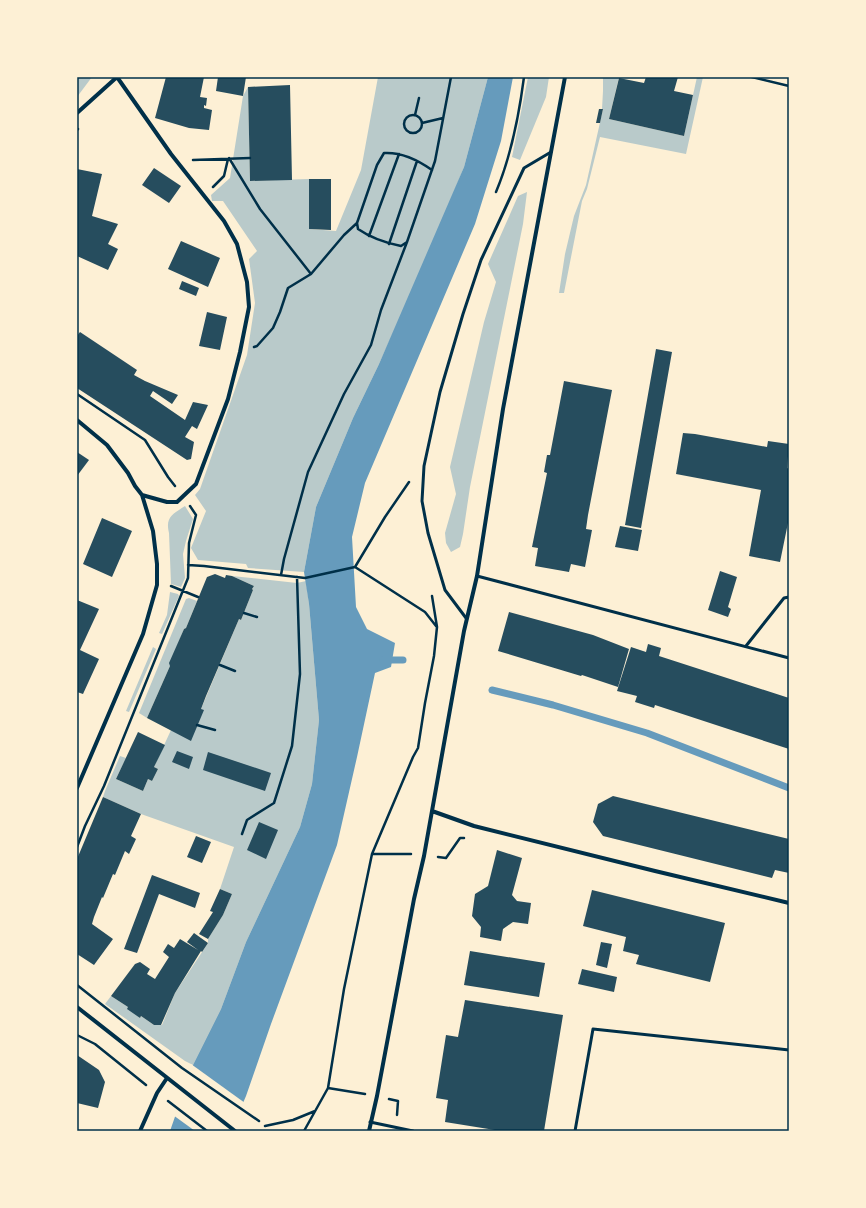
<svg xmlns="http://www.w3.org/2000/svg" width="866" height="1208" viewBox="0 0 866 1208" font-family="'IBM Plex Sans',sans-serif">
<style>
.green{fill:#b9caca}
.water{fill:#669bbc}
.pier{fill:#fdf0d5}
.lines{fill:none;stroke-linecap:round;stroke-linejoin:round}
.stream{stroke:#669bbc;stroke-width:7}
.building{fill:#264d5e}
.path{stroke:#003049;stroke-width:2.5}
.service{stroke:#003049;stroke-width:3}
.minor{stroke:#003049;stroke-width:4}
.neatline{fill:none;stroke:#003049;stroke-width:1.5}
</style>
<rect width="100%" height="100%" fill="#fdf0d5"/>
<!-- green -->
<path class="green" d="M77 77H92L77 97Z
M378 77H488L464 167 430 251 379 364 353 418 316 507 304 572 248 568 246 564 198 560 191 548 206 511 195 495 200 489 247 355 255 303 249 259 257 251 223 201H212L211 195 230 178 243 96 248 87 250 181 309 179V229L336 231 361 170Z
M528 77H549L546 97 520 160 512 157Z
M603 77H619L609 119 684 136 697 77H703L686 154 600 137 587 189 582 201 564 293H559L565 254 574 216 586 185 603 109H602L603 91Z
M527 192 523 224 470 487 463 534 460 547 451 552 446 543 445 533 456 494 450 467 484 322 496 282 488 264 518 196Z
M185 506 193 519 186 541 183 554 185 578 181 587 171 584 169 533C165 517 173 514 185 506Z
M232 576 297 583 306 581 309 604 319 720 312 784 300 827 246 942 221 1009 193 1065 185 1061 105 1004 111 996 128 1007 140 1018 141 1016 154 1025H162L175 993 208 943V939L223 915 232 894 220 889 234 847 141 814 103 797 105 791 120 756 126 758 116 779 143 791 148 779 152 781 158 769 154 767 171 730 201 709 239 619 241 620 253 590 252 589 254 586Z
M170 592 178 594 179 596 162 634 159 633 167 615Z
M189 598 197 601 186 628 184 629 170 663V666L147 718 139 713 186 599Z
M153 647 156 649 129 712 126 711Z"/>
<!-- water -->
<path class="water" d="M488 77H513L501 141 475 224 365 483 352 537 356 607 367 629 395 643 391 667 375 673 357 757 337 845 271 1024 246 1096 231 1131H170L193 1065 221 1009 246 942 300 827 312 784 319 720 309 604 304 572 316 507 353 418 379 364 464 167Z"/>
<!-- pier -->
<path class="pier" d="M191 1064 245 1103 233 1131H195L173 1115Z"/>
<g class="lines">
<!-- stream -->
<path class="stream" d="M383 660H403
M492 690 553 705 647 733 789 788"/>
</g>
<!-- building -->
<path class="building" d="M166 77H204L200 97 207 98 206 106 204 105V108L212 110 209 130 189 128 155 118Z
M218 77H246L243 96 216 91Z
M646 77H678L674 91 693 95 684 136 609 119 619 78 644 83Z
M290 85 292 180 250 181 248 87Z
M599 109H603L600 123H596Z
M154 168 181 186 169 203 142 185Z
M77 169 102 174 92 216 118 224 108 244 118 249 108 270 77 256Z
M309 179H331V230L309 229Z
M181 241 220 258 208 287 168 269Z
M182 281 199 288 196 296 179 289Z
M207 312 227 317 220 350 199 346Z
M80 332 137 370 134 375 145 381 178 395 172 404 153 391 150 396 185 420 193 402 208 405 197 429 192 426 185 437 194 442 191 459 187 460 77 388V336Z
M656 349 672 352 641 528 625 525Z
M564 381 612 390 588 515 586 529 592 530 585 567 571 564 569 572 535 566 538 548 532 547 547 473 544 472 547 455H550Z
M683 433 695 434 767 447 768 441 789 444 787 468 789 469V518L780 562 749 556 761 490 676 474Z
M77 452 89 460 77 476Z
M102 518 132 531 112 577 83 564Z
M620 526 642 530 638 551 615 547Z
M720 571 737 577 728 607 731 609 728 617 708 610Z
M215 574 225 578 226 575 232 576 254 586 252 589 253 590 241 620 239 619 206 696 201 709 204 710 191 741 147 718 170 666 169 663 184 629 186 628 207 577Z
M77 600 99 609 80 650 99 659 83 694 77 692Z
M509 612 593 635 629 649 618 687 582 675 581 676 498 651Z
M648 644 661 648 659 656 789 698V749L655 705 654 708 635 702 637 696 617 691 631 647 646 652Z
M138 732 165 745 154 767 158 769 152 781 148 779 143 791 116 779Z
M177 751 193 757 189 769 172 762Z
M208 752 271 773 265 791 203 770Z
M613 796 789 839V873L775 870 772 878 603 836 593 822 598 804Z
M103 797 141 814 131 836 136 839 129 854 125 851 115 875 113 874 103 898 102 897 94 917 92 924 113 939 94 965 77 954V859Z
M259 822 278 830 266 859 247 850Z
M196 836 211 842 202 863 187 857Z
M497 850 522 858 512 895 517 901 531 903 528 924 513 922 503 929 501 941 480 937 481 927 472 916 475 894 488 886Z
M152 875 200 893 195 908 159 894 137 953 124 949Z
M220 889 232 894 223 915 208 939 199 934 213 912 210 911Z
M592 890 725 923 710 982 636 964 639 955 623 951 626 937 583 926Z
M194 933 208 943 202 952 201 951 175 993 161 1025H154L141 1016 140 1018 127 1009 128 1007 111 996 135 964 140 962 150 969 147 974 155 979 169 957 163 952 168 944 174 948 180 939 198 950 187 942Z
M601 942 612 944 607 968 596 965Z
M470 951 545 963 539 997 464 985Z
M582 969 617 977 614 992 578 984Z
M465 1000 563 1015 544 1131H501L445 1122 448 1100 436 1098 446 1035 458 1037Z
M77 1055 99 1070 105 1082 98 1108 77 1103Z"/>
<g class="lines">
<!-- path -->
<path class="path" d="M752 77 789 86
M415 115 419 98
M404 124a9 9 0 1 1 18 0a9 9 0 1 1-18 0Z
M422 123 443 118
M77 130 78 129
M229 158 260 209 311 274
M193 160 250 158
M213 187 224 176 228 159
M496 192C511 156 519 116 524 77
M369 236 399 154
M407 242 401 246C386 243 371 238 358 229L357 223 377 165 384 153C401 152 418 160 432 170
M389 244 417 161
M254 347 257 346 273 328 280 312 288 288 311 274 344 235 357 223
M77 394 145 440 168 477 175 486
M188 565 204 566 305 578 355 567 425 612 436 626
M355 567 385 517 409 482
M281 575 284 559 308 472 344 394 371 345 381 310 407 242 435 161 451 77
M171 586 198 597
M244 613 257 617
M220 665 235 671
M197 725 215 730
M242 834 247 820 274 803 292 746 300 674 297 577
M77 847 85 826 104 786 188 578 189 543 196 515 190 506
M372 854H411
M438 857 446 858 460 838H464
M77 985 182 1068 259 1121
M77 1035 95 1044 146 1085
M328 1088 365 1094
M389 1099 398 1101 397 1115
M168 1101 207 1131
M265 1126 293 1120 315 1111
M304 1131 328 1088 344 989 372 854 413 757 418 748 425 703 434 656 437 627 432 596"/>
<!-- service -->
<path class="service" d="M477 576 789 658
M466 618 445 590 428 533 422 501 424 466 440 392 463 314 481 260 524 168 551 152
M746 646 784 598 789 597
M370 1122 413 1131
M575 1131 593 1029 789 1050"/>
<!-- minor -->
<path class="minor" d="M117 77 171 154 224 221 237 244 247 282 249 307 240 352 228 399 196 484 177 502H167L142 495
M77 113 117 77
M77 420 107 445 128 473 135 486 142 495 153 531 157 564V585L143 634 77 788
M432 811 474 826 655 871 789 903
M77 1007 235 1131
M140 1131 157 1093 167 1078
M369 1131 377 1096 414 899 424 856 464 631 477 576 503 409 565 77"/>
</g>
<!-- border -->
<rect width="866" height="1208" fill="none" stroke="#fdf0d5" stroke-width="156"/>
<rect x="78" y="78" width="710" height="1052" class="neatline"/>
</svg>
